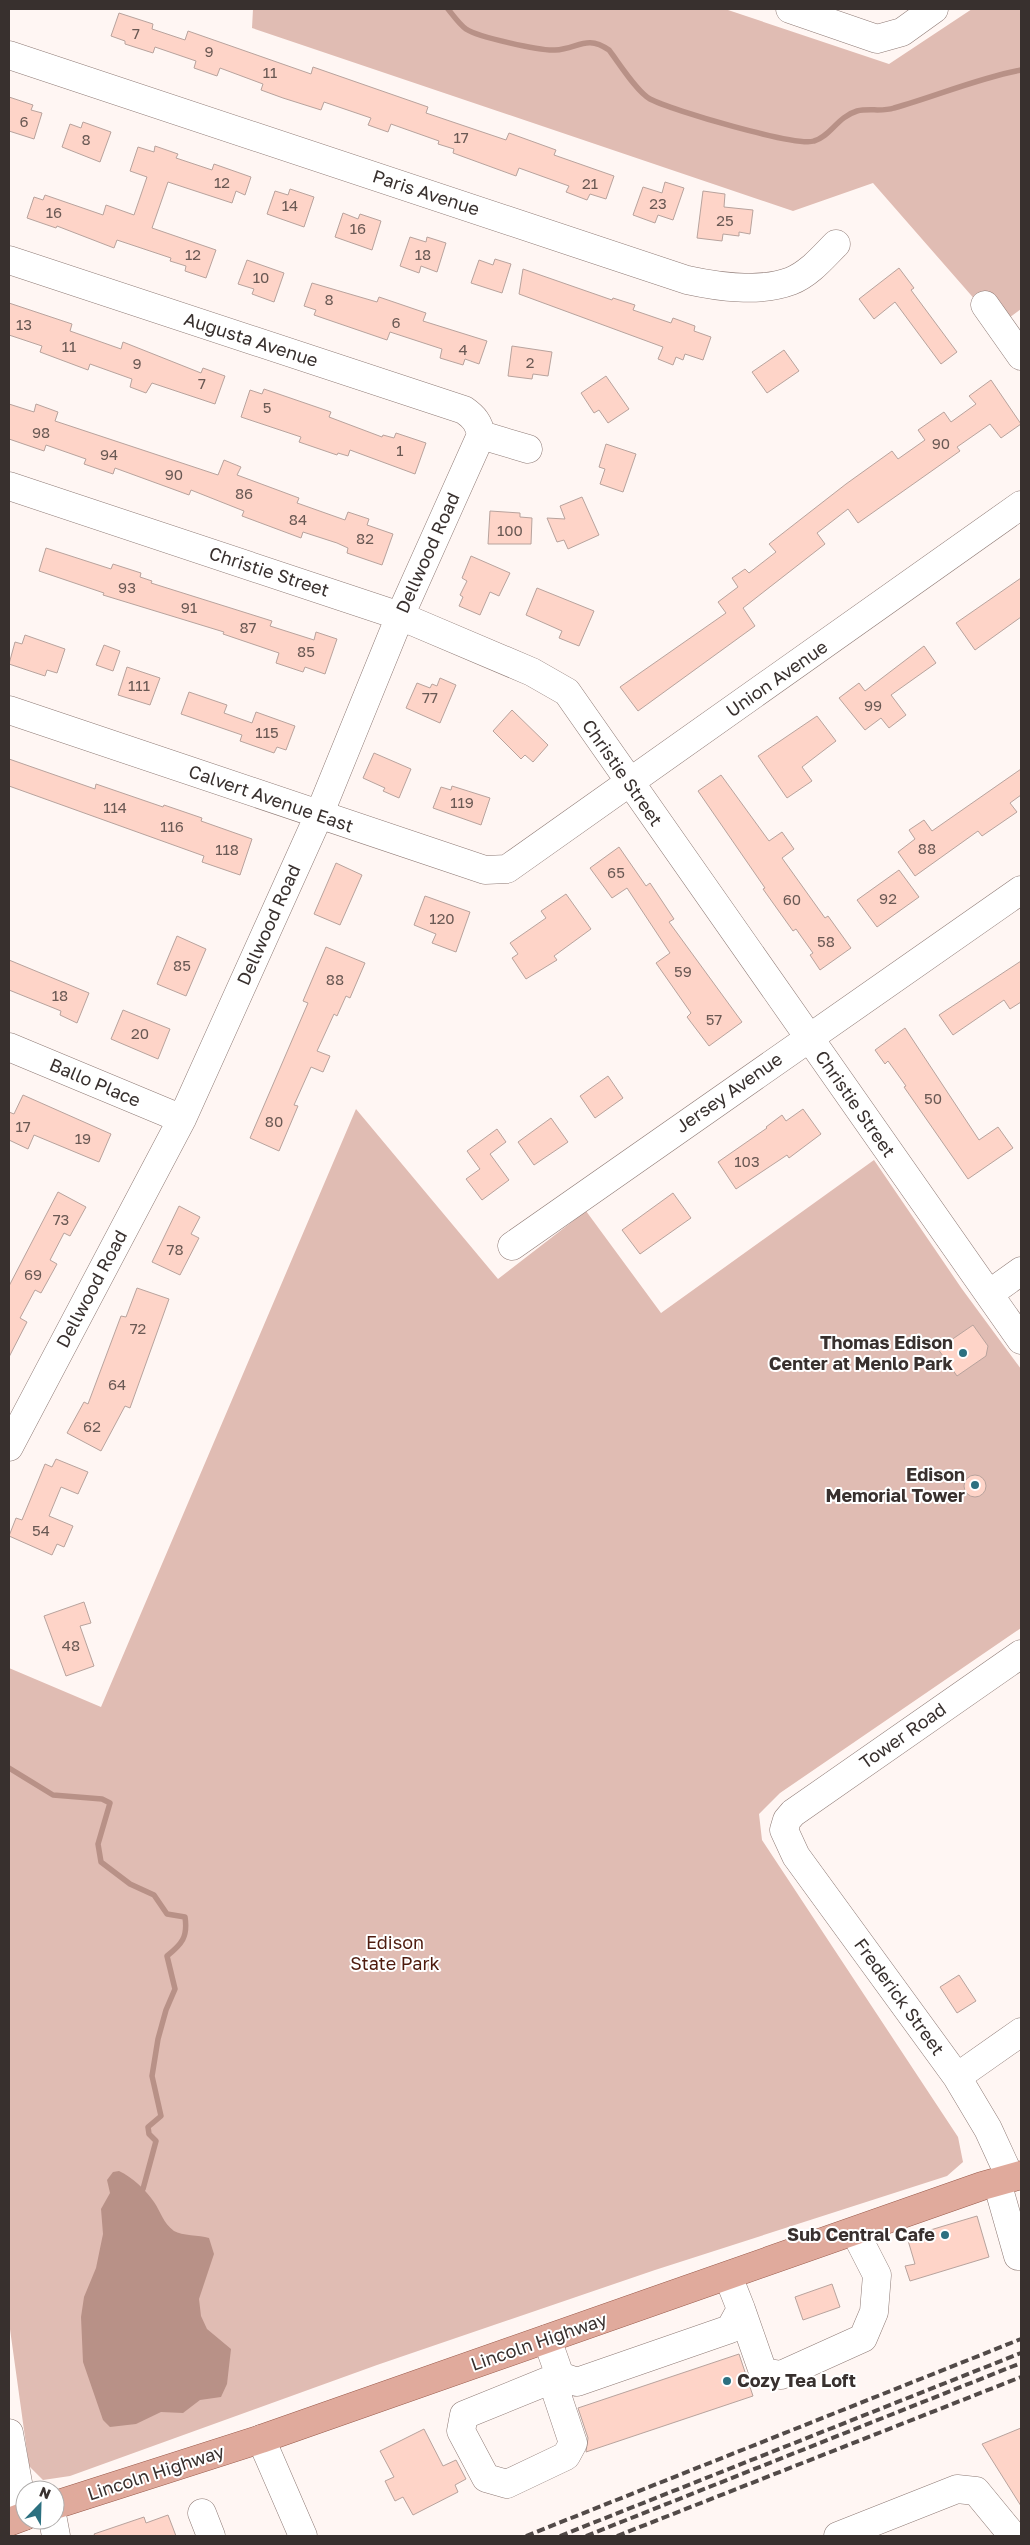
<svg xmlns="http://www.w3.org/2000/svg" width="1030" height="2545" viewBox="0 0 1030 2545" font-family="'Golos Text',sans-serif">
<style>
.green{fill:#e0bcb3}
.water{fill:#b89187}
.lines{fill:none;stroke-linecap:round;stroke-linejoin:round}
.stream{stroke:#b89187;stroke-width:5.5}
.building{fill:#fed4c8;stroke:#b8a39d}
.minor-casing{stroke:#8e7a75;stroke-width:29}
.major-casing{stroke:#985a4b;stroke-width:29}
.minor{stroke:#fff;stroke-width:28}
.major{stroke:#e0aa9c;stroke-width:28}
.rail{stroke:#524a48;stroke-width:4;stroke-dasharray:8 4;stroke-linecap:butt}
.poi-dot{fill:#2c7080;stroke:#fff;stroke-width:2}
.labels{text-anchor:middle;stroke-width:4;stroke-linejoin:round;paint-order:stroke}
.number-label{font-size:15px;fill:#6a5954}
.street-label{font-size:18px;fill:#38302e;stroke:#fff}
.poi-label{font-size:18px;font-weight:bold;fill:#38302e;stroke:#fff;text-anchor:end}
.park-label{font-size:18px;fill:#4e1b0e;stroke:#fff}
</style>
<rect width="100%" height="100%" fill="#fff6f3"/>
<!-- green -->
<path class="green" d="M253 9H725L889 64 972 9H1021V309L998 326 873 183 793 211 252 28Z
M356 1109 498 1279 586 1211 661 1313 874 1160 962 1289 1021 1369V1628L780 1793 759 1814 762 1840 958 2137 963 2162 947 2176 655 2270 377 2365 70 2476 43 2480 29 2466 9 2322V1668L101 1707Z"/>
<!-- water -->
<path class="water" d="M119 2171C132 2177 146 2190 154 2202 161 2212 163 2223 174 2231 182 2236 199 2235 209 2238L214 2254 199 2299 201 2316 207 2329 231 2349 227 2384 221 2397 200 2400 183 2413 161 2412 136 2424 110 2427 103 2420 83 2362 81 2317 84 2297 96 2268 103 2234 101 2209 110 2193 107 2180 113 2172Z"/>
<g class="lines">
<!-- stream -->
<path class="stream" d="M448 9C453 15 459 24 466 29 478 37 540 51 555 50 578 49 586 34 609 50 619 63 637 92 650 99 671 110 796 147 814 141 831 136 837 117 857 111 869 108 882 112 894 108 937 96 978 78 1021 70
M9 1768 53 1795 102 1799 110 1803 98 1844 101 1862 130 1884 154 1895 167 1914 185 1917C188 1937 182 1944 167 1956L175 1989 166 2010 158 2039 152 2076 161 2116 148 2127 149 2134 156 2141 143 2189"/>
</g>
<!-- building -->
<path class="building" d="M119 13 153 24 152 29 185 40 188 31 311 74 313 67 428 107 426 113 506 140 509 133 556 150 554 155 614 176 606 199 590 194 587 200 566 192 569 186 519 168 516 176 453 153 454 149 438 144 439 141 391 124 388 132 368 125 371 118 324 102 321 110 283 98 261 90 263 84 220 68 217 76 194 68 196 61 155 47 153 53 125 44V41L111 36Z
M9 97 33 105 31 110 42 113 34 139 9 131Z
M83 122 111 132 100 162 62 147 70 124 81 128Z
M155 146 178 154 176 158 212 170 214 164 251 177 245 195 236 191 232 203 168 182 152 228 216 250 206 278 185 271 186 266 170 261 171 258 117 240 114 248 57 226 56 228 27 218 34 197 43 200 45 195 103 215 106 205 134 215 147 177 130 171 138 147 154 152Z
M665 182 684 188 673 220 658 215 655 223 633 215 643 187 662 193Z
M290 189 314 197 304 227 267 214 275 191 288 195Z
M703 191 725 194 724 207 753 210 750 234 739 232V236L723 234 722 241 697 238Z
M343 213 358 219 360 214 381 221 372 250 335 237Z
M410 237 426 242 427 237 446 243 437 272 421 266 419 273 400 266Z
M495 259 511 264 502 293 471 283 479 260 493 265Z
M247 260 284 273 274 302 252 294 254 289 238 284Z
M899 268 914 288 911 290 957 352 941 364 895 302 874 319 859 299Z
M523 269 612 300 613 298 635 305 633 310 671 323 673 318 695 326 694 331 711 337 703 360 685 354 683 360 676 357 673 365 658 359 663 347 519 294Z
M312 283 377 302 379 297 426 313 423 321 487 341 479 364 465 359 463 365 440 358 442 349 390 332 387 340 314 315 316 310 304 306Z
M9 303 72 324 70 331 121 349 123 342 201 373 203 368 225 376 215 404 152 383 146 393 130 387 132 379 90 364 88 370 40 352 42 346 9 335Z
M512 346 552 352 548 376 533 374 532 379 508 376Z
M784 350 799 371 767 393 752 372Z
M606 376 629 409 608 423 599 410 594 413 581 393Z
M991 380 1021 424 1001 438 990 424 957 447 960 451 858 523 848 509 817 533 825 544 743 608 755 626 638 711 620 687 726 613 718 602 738 587 732 578 745 569 749 573 776 552 769 544 846 484 892 451 898 459 925 440 918 430 944 412 951 422 976 404 969 396Z
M264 389 331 412 329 417 382 437 383 435 394 438 396 433 426 443 415 474 350 450 348 456 338 453 337 455 299 442 301 437 241 417 250 390 262 394Z
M9 404 34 412 36 404 58 412 55 421 218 475 224 460 241 467 237 475 299 498 297 503 345 520 348 512 369 519 367 525 393 534 382 565 347 553 348 548 337 543 303 532 301 538 242 516 244 511 191 490 189 495 115 468 113 474 84 464 86 459 46 445 44 451 9 439Z
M606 444 636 454 623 492 600 484 605 469 599 467Z
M582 497 599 535 568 549 564 540 557 542 547 518 565 519 560 506Z
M490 511 520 513V517L532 518 531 544H488Z
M46 548 111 569 113 564 141 573 140 577 152 581 151 583 272 621 270 626 314 640 316 632 337 639 325 674 305 667 303 672 276 663 279 653 223 634 224 632 103 595 104 593 39 571Z
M471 556 510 573 499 596 490 592 480 615 459 606 463 597 460 595 467 581 462 578Z
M1021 578V617L975 650 956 623Z
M537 588 594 611 579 646 559 638 562 631 526 615Z
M25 635 65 649 57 673 47 670 45 676 9 664 15 642 22 644Z
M104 645 120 651 113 671 96 665Z
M924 646 936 663 891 695 906 715 889 728 881 718 865 730 839 698 859 683 865 691Z
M127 667 160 678 150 705 118 695Z
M440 678 456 685 440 723 406 708 417 683 430 688 432 684 437 686Z
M189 692 227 705 224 713 252 723 256 712 295 726 286 750 277 747 274 753 240 741 242 735 181 714Z
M512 710 548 745 533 762 525 755 521 759 493 731Z
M817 716 836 741 802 767 812 781 787 798 758 756Z
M374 753 411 769 399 798 383 791 385 788 363 778Z
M9 759 95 789 96 784 163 807 164 805 202 818 201 821 252 839 240 875 202 862 204 856 9 786Z
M1021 769V795L1010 803 1017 812 982 836 978 831 915 876 898 852 915 839 909 830 924 820 932 831Z
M721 775 769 841 782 832 794 849 782 858 825 918 828 916 851 948 820 970 810 955 813 953 796 929 793 931 763 889 765 888 698 791Z
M452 786 490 798 481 825 433 808 441 787 451 790Z
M619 847 646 886 650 883 674 919 669 922 742 1022 709 1046 687 1017 691 1013 656 963 670 953 627 888 612 898 590 868Z
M336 863 362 875 340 925 314 914Z
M899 870 919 897 877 927 857 900Z
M566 894 591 929 554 956 557 960 526 979 512 958 518 954 510 943 546 918 541 911Z
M425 896 470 912 456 952 432 943 436 934 414 925Z
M177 936 206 949 186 996 157 984Z
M326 947 365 963 350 998 346 996 337 1016 334 1014 317 1051 330 1056 323 1072 311 1067 294 1105 298 1106 279 1151 250 1138 308 1003 303 1001Z
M9 960 89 993 77 1023 60 1015 61 1011 9 990Z
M1021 961V1002L1010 1009 1004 1000 953 1035 939 1015Z
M123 1010 170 1029 158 1059 111 1039Z
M905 1028 979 1140 998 1127 1013 1148 968 1179 904 1087 906 1086 888 1061 885 1064 875 1050Z
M608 1076 623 1098 595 1118 580 1096Z
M23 1095 111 1134 99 1162 34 1135 28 1149 9 1140V1112L14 1114Z
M803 1109 821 1134 789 1158 787 1155 736 1189 718 1162 767 1128 766 1127 782 1115 786 1121Z
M551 1118 568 1142 534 1165 518 1142Z
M497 1129 506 1142 490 1154 509 1180 482 1200 466 1179 480 1169 467 1151Z
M58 1192 86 1207 70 1236 64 1233 50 1260 57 1264 41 1293 35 1290 20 1318 27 1322 9 1357V1286Z
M673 1193 691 1218 640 1254 622 1230Z
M179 1206 200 1217 191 1234 199 1238 180 1275 152 1262Z
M137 1288 169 1299 130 1408 125 1406 101 1451 67 1433 84 1402 88 1404 121 1316 126 1317Z
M973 1325 988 1346 986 1356 957 1376 938 1349Z
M56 1459 88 1472 78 1494 61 1487 49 1516 73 1526 64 1547 57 1544 52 1555 9 1536 16 1518 22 1520 45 1464 52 1467Z
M964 1486a11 11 0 1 1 22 0a11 11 0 1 1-22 0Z
M84 1602 91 1623 80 1626 94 1666 66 1676 44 1616Z
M959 1975 976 2001 957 2013 940 1987Z
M977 2216 989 2257 910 2281 905 2266 915 2264 907 2237Z
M832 2284 840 2307 803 2320 795 2297Z
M739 2354 753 2396 586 2452 588 2438 578 2408Z
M1021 2428V2506L982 2444Z
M424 2429 443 2466 456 2460 466 2479 455 2485 458 2492 413 2515 403 2497 395 2501 385 2481 394 2477 380 2451Z
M168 2515 176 2536H95L94 2534 144 2517 146 2523Z"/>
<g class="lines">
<defs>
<path id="minor" d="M790 9 877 39 902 32 934 9
M9 55 687 280C719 287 759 293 791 281 809 274 823 257 836 244
M9 260 464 410C474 417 479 423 481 435
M985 305 1021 356
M481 435 528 449
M9 486 400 616 532 672 567 692 1021 1340
M9 710 485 870 507 869 1021 505
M9 1047 182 1119
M512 1246 1021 890
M989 1294 1021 1271
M9 1447 182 1119 319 815 400 616 481 435
M957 2077 1021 2032
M1010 2177 988 2129 957 2077 796 1856 784 1830 787 1820 793 1813 1021 1654
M997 2182 1018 2256 1021 2255
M741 2309 763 2372 781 2375 863 2338 874 2312 877 2275 855 2232
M547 2339 560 2376 577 2382 730 2329 741 2309 728 2276
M552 2380 573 2443 566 2456 507 2484 486 2478 461 2431 464 2415 560 2376
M9 2433 24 2516
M261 2439 303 2536
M202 2513 211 2536
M53 2520 56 2536
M838 2536 957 2489 976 2491 1013 2536"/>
<path id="major" d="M55 2505 261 2439 982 2186 1021 2175
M9 2522 25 2516"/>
</defs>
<!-- minor casing -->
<use href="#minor" class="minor-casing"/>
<!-- major casing -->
<use href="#major" class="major-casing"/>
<!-- minor -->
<use href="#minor" class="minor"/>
<!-- major -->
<use href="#major" class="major"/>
<!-- rail -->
<path class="rail" d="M526 2536 1021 2339
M560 2536 1021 2353
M586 2536 1021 2363
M617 2536 1021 2377"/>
</g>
<!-- markers -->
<g class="poi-dot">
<circle cx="963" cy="1353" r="5"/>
<circle cx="975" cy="1485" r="5"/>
<circle cx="945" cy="2235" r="5"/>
<circle cx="727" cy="2381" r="5"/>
</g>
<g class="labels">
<!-- number labels -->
<g class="number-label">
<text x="136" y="39">7</text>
<text x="209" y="57">9</text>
<text x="270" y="78">11</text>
<text x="24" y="127">6</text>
<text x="461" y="143">17</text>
<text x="86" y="145">8</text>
<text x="222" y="188">12</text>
<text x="590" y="189">21</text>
<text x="658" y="209">23</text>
<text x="290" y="211">14</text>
<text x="54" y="218">16</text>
<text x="725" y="226">25</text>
<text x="358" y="234">16</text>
<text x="193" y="260">12</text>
<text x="423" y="260">18</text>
<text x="261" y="283">10</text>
<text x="329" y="305">8</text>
<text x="396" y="328">6</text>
<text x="24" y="330">13</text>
<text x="69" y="352">11</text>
<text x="463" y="355">4</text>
<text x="530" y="368">2</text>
<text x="137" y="369">9</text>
<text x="202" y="389">7</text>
<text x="267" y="413">5</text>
<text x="41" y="438">98</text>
<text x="941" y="449">90</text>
<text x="400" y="456">1</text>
<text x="109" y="460">94</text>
<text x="174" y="480">90</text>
<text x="244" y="499">86</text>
<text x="298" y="525">84</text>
<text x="510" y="536">100</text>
<text x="365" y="544">82</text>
<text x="127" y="593">93</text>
<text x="189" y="613">91</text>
<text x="248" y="633">87</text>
<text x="306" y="657">85</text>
<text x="139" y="691">111</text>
<text x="430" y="703">77</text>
<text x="873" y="711">99</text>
<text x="267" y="738">115</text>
<text x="462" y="808">119</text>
<text x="115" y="813">114</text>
<text x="172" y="832">116</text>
<text x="927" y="854">88</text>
<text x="227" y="855">118</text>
<text x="616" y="878">65</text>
<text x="888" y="904">92</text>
<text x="792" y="905">60</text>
<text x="442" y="924">120</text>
<text x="826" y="947">58</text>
<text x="182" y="971">85</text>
<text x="683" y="977">59</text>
<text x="335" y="985">88</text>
<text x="60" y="1001">18</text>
<text x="714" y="1025">57</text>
<text x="140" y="1039">20</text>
<text x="933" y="1104">50</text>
<text x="274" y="1127">80</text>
<text x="23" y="1132">17</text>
<text x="83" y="1144">19</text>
<text x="747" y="1167">103</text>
<text x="61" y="1225">73</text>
<text x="175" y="1255">78</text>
<text x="33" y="1280">69</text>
<text x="138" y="1334">72</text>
<text x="117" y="1390">64</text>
<text x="92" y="1432">62</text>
<text x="41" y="1536">54</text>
<text x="71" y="1651">48</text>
</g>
<!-- street labels -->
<g class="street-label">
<text transform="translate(426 193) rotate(18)" y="6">Paris Avenue</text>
<text transform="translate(251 340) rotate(18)" y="6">Augusta Avenue</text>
<text transform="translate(428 553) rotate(-66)" y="6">Dellwood Road</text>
<text transform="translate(269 572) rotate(18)" y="6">Christie Street</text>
<text transform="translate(777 679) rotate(-35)" y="6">Union Avenue</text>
<text transform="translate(622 773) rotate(55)" y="6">Christie Street</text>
<text transform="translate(271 799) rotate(19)" y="6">Calvert Avenue East</text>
<text transform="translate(269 925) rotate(-66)" y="6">Dellwood Road</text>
<text transform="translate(95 1083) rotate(23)" y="6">Ballo Place</text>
<text transform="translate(729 1093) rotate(-35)" y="6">Jersey Avenue</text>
<text transform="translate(855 1104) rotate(55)" y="6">Christie Street</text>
<text transform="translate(92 1289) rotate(-62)" y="6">Dellwood Road</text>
<text transform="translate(903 1736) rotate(-35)" y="6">Tower Road</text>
<text transform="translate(899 1997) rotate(54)" y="6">Frederick Street</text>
<text transform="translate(539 2342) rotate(-19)" y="6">Lincoln Highway</text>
<text transform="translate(156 2473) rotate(-18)" y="6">Lincoln Highway</text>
</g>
<!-- poi labels -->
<g class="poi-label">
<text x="953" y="1349">Thomas Edison<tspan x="953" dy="21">Center at Menlo Park</tspan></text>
<text x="965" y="1481">Edison<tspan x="965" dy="21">Memorial Tower</tspan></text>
<text x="935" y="2241">Sub Central Cafe</text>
<text x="737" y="2387" text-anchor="start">Cozy Tea Loft</text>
</g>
<!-- park labels -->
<g class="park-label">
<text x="395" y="1949">Edison<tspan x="395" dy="21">State Park</tspan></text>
</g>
</g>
<!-- border -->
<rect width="1030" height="2545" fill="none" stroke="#38302e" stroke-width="20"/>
<!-- north arrow -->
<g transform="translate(40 2505) rotate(23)"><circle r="24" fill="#ffffff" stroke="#afacab"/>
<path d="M0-4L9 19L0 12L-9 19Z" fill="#2c7080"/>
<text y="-8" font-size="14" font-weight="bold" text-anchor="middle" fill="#38302e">N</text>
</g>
</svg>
